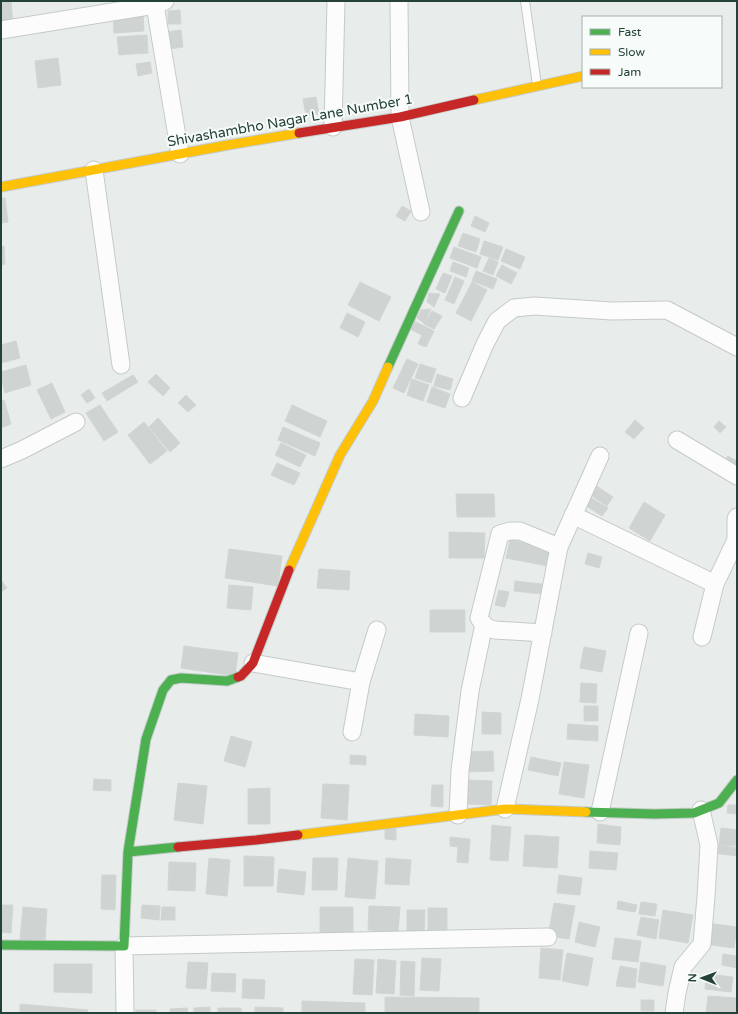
<svg xmlns="http://www.w3.org/2000/svg" width="738" height="1014" viewBox="0 0 738 1014" font-family="'Varela Round',sans-serif">
<style>
.building{fill:#cfd4d2;stroke:#d1d6d4}
.lines{fill:none;stroke-linecap:round;stroke-linejoin:round}
.lane-casing{stroke:#c5cac8;stroke-width:10}
.street-casing{stroke:#c5cac8;stroke-width:19}
.fast-casing{stroke:#c3cbc8;stroke-width:11}
.slow-casing{stroke:#c3cbc8;stroke-width:11}
.jam-casing{stroke:#c3cbc8;stroke-width:11}
.lane{stroke:#fcfcfc;stroke-width:8}
.street{stroke:#fcfcfc;stroke-width:17}
.fast{stroke:#4caf50;stroke-width:9}
.slow{stroke:#ffc107;stroke-width:9}
.jam{stroke:#c62828;stroke-width:9}
.labels{text-anchor:middle;stroke-width:4;stroke-linejoin:round;paint-order:stroke}
.street-label{font-size:14px;fill:#24423a;stroke:#f7fbf9}
</style>
<rect width="100%" height="100%" fill="#e8edeb"/>
<!-- building -->
<path class="building" d="M11 1 13 27 1 28V2Z
M180 10 181 24H168V11Z
M143 11 144 31 114 33 113 12Z
M181 30 183 47 169 49 167 32Z
M147 35 148 53 119 55 117 37Z
M58 58 61 85 38 88 35 61Z
M150 62 152 73 138 76 136 64Z
M316 97 319 114 306 116 303 99Z
M1 198H5L8 222 1 223Z
M402 206 411 211 405 221 396 216Z
M475 216 489 223 485 232 471 226Z
M463 233 480 239 476 252 458 246Z
M484 241 503 247 498 260 480 254Z
M4 246 5 264 1 265V247Z
M454 247 481 257 477 268 450 258Z
M506 249 525 257 520 269 501 261Z
M489 258 498 262 493 275 483 271Z
M453 262 469 268 466 277 450 271Z
M502 265 517 273 511 284 496 276Z
M476 271 497 279 493 289 472 281Z
M443 273 452 276 445 293 436 289Z
M455 277 464 281 454 304 445 300Z
M360 282 391 297 379 321 348 305Z
M472 282 487 290 471 321 456 313Z
M429 293 440 294 434 307 427 302Z
M431 309 424 323 417 318 421 310Z
M432 311 442 316 434 329 424 324Z
M347 313 365 322 358 337 340 328Z
M414 321 434 331 426 347 418 344 422 335 410 329Z
M16 341 20 358 1 363V345Z
M407 359 418 364 404 393 393 388Z
M420 364 436 369 431 383 415 378Z
M26 365 31 385 5 393 2 381 1 382V372Z
M156 374 170 388 163 396 148 382Z
M437 374 453 379 450 390 434 386Z
M133 375 138 382 107 401 102 393Z
M412 379 429 385 423 401 407 395Z
M52 383 65 412 51 419 37 390Z
M432 387 450 394 445 408 427 402Z
M89 389 95 398 87 403 81 395Z
M186 395 196 405 188 412 178 403Z
M4 400 11 424 1 428V401Z
M100 405 118 432 104 441 86 413Z
M292 405 327 421 320 437 285 421Z
M158 418 180 443 170 452 149 427Z
M635 420 644 428 634 439 625 432Z
M719 421 726 427 720 433 714 427Z
M144 422 167 451 150 464 128 435Z
M283 427 320 443 315 456 278 440Z
M281 443 306 455 300 467 275 455Z
M728 456 737 461V469L724 461Z
M277 463 300 473 294 485 271 475Z
M592 483 613 497 607 506 586 492Z
M456 494H494L495 517H457Z
M588 496 608 508 602 516 583 504Z
M644 502 665 515 650 541 629 528Z
M449 532 485 533 484 558H449Z
M510 540 551 548 548 566 506 558Z
M229 549 282 556 278 586 225 578Z
M588 553 602 557 599 568 585 564Z
M319 569 350 571 349 590 317 588Z
M1 580 7 588 1 592Z
M515 581 542 584V594L514 591Z
M229 585 253 587 251 610 227 608Z
M499 590 509 592 505 607 495 605Z
M430 610H465V632H430Z
M184 646 238 653 235 676 181 668Z
M584 647 606 651 602 672 580 668Z
M581 683 597 684 596 703 580 702Z
M584 706H598V721H584Z
M482 712 501 713V734H482Z
M415 714 449 716 448 737 414 735Z
M568 724 598 726V741L567 739Z
M231 736 252 742 245 767 224 761Z
M493 751 494 771 465 772V752Z
M350 755 366 756V765L350 764Z
M531 757 561 763 558 776 528 770Z
M564 762 589 765 584 798 559 794Z
M94 779 111 780V791L93 790Z
M469 780 492 781 491 805 468 804Z
M178 783 207 786 203 824 174 820Z
M323 784 349 785 347 820 321 818Z
M432 785H443V807L431 806Z
M270 788V824H248V789Z
M728 805H737V814L727 813Z
M598 824 621 827 620 845 597 843Z
M492 825 511 827 508 861 490 860Z
M385 828 396 829V840L385 839Z
M721 828 737 830V846L719 845Z
M525 835 559 837 557 868 523 866Z
M450 837 470 839 468 863 457 862 458 847 450 846Z
M716 845 737 848V856L714 853Z
M590 851 618 853 616 870 589 868Z
M244 856 274 857 273 886H244Z
M209 858 230 860 227 896 206 894Z
M313 858H338L337 890H312Z
M348 858 378 861 375 899 345 897Z
M386 858 411 860 409 885 385 884Z
M169 862 196 863 195 891 168 890Z
M279 869 306 872 304 895 277 892Z
M102 875H116L115 910 101 909Z
M559 875 582 878 580 895 557 893Z
M618 901 637 905 635 912 617 909Z
M641 902 657 904 655 916 639 914Z
M554 903 575 906 569 939 548 936Z
M1 905H13L11 933 1 932Z
M142 905 160 906 159 920 141 918Z
M369 906 400 907 398 932 368 930Z
M23 907 47 909 45 941 20 940Z
M162 907H175V920H161Z
M320 907H353V935H320Z
M428 908H447V936H428Z
M407 910H425L424 934H407Z
M663 910 693 915 688 943 659 938Z
M641 917 659 920 656 939 637 935Z
M579 922 600 927 595 947 575 942Z
M707 923 737 927 734 948 705 944Z
M615 938 641 941 638 962 612 959Z
M541 948 563 950 560 980 539 978Z
M567 953 593 958 588 986 562 981Z
M723 954 737 956V968L722 965Z
M422 958 441 959 439 991 420 990Z
M355 959 374 960 372 995 353 994Z
M378 959 396 961 394 994 376 993Z
M401 961 415 962 414 996 400 995Z
M188 962 208 963 206 989 186 988Z
M641 962 666 966 663 986 638 982Z
M54 964H92V993L54 992Z
M620 966 637 969 635 988 616 986Z
M212 973 236 974 235 992 211 991Z
M707 974 733 977 731 992 705 989Z
M243 979 265 980 264 999 242 998Z
M708 996 737 998V1013H706Z
M385 997 479 998V1013H385Z
M641 1000H654V1011H641Z
M302 1001 365 1003V1013H302Z
M20 1004 88 1010 87 1013H20Z
M210 1007V1013H194V1008Z
M255 1007 283 1008V1013H255Z
M187 1008 188 1013H170V1009Z
M218 1008H241V1013H218Z
M136 1010H156V1013H136Z"/>
<g class="lines">
<defs>
<path id="lane" d="M525 1 537 85"/>
<path id="street" d="M399 1 400 117 421 212
M155 5 180 154
M1 30 155 5 165 1
M333 127 336 1
M94 170 121 365
M462 398 485 344 497 321 514 308 534 306 612 311 667 310 737 347
M677 440 737 476
M1 459 22 450 76 422
M573 515 715 584
M737 517 736 519V540L737 543
M543 633 495 630 485 627 479 618 500 534 510 531H520L559 547
M702 637 715 584 736 540
M253 663 361 682
M352 732 361 682 377 630
M505 809 530 699 559 547 600 456
M600 812 639 633
M458 815 460 770 470 691 484 624
M125 1013 124 946 548 937
M674 1013 677 993 683 967 702 944 706 897 709 845 701 810"/>
<path id="fast" d="M388 367 459 211
M586 812 654 814 694 813 719 803 737 780
M128 852 146 739 163 690 171 680 181 678 227 681 238 677
M1 945 124 946 128 852 178 847"/>
<path id="slow" d="M474 100 583 76
M1 187 228 145 299 133
M289 570 340 455 373 401 388 367
M298 835 505 809 586 812"/>
<path id="jam" d="M299 133 400 117 474 100
M238 677 241 676 253 663 289 570
M178 847 256 840 298 835"/>
</defs>
<!-- lane casing -->
<use href="#lane" class="lane-casing"/>
<!-- street casing -->
<use href="#street" class="street-casing"/>
<!-- fast casing -->
<use href="#fast" class="fast-casing"/>
<!-- slow casing -->
<use href="#slow" class="slow-casing"/>
<!-- jam casing -->
<use href="#jam" class="jam-casing"/>
<!-- lane -->
<use href="#lane" class="lane"/>
<!-- street -->
<use href="#street" class="street"/>
<!-- fast -->
<use href="#fast" class="fast"/>
<!-- slow -->
<use href="#slow" class="slow"/>
<!-- jam -->
<use href="#jam" class="jam"/>
</g>
<g class="labels">
<!-- street labels -->
<g class="street-label">
<text transform="translate(290 120) rotate(-10)" y="5">Shivashambho Nagar Lane Number 1</text>
</g>
</g>
<!-- border -->
<rect width="738" height="1014" fill="none" stroke="#24423a" stroke-width="4"/>
<!-- legend -->
<rect x="582" y="16" width="140" height="72" fill="#f7fbf9" stroke="#a3b1ad"/>
<rect x="590" y="29" width="20" height="6" fill="#4caf50" stroke="#a3b1ad"/>
<text x="618" y="36" font-size="12" fill="#24423a">Fast</text>
<rect x="590" y="49" width="20" height="6" fill="#ffc107" stroke="#a3b1ad"/>
<text x="618" y="56" font-size="12" fill="#24423a">Slow</text>
<rect x="590" y="69" width="20" height="6" fill="#c62828" stroke="#a3b1ad"/>
<text x="618" y="76" font-size="12" fill="#24423a">Jam</text>
<!-- north arrow -->
<g transform="translate(702 978) rotate(271)" stroke="#f7fbf9" stroke-width="3" paint-order="stroke">
<path d="M0-3L7 15L0 10L-7 15Z" fill="#24423a"/>
<text y="-6" font-size="11" font-weight="bold" text-anchor="middle" fill="#24423a">N</text>
</g>
</svg>
